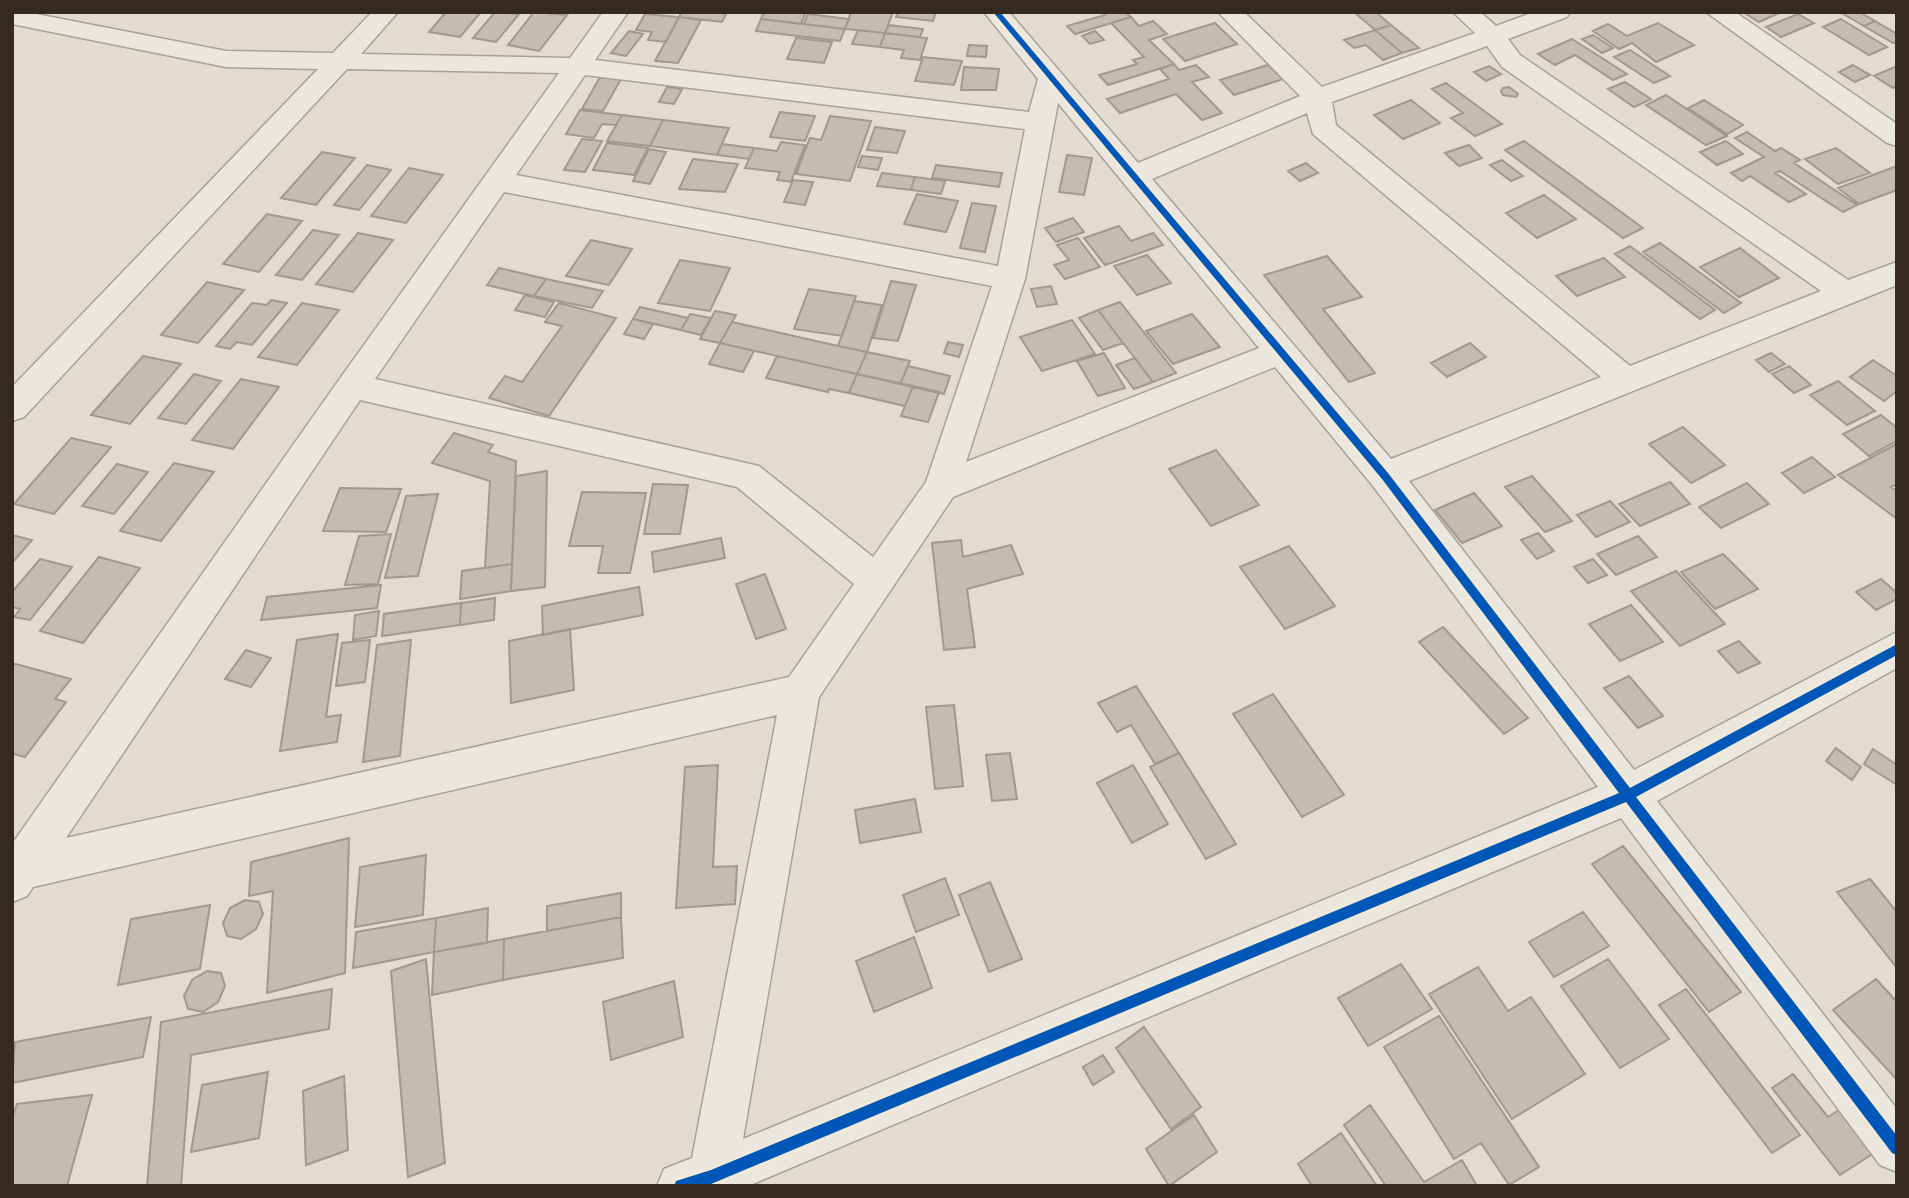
<svg xmlns="http://www.w3.org/2000/svg" width="1909" height="1198" viewBox="0 0 1909 1198" font-family="Bitter,serif">
<style>
.building{fill:#c6bbb0;stroke:#a2988e;stroke-width:2}
.lines{fill:none;stroke-linecap:round;stroke-linejoin:round}
.minor-casing{stroke:#a8a197;stroke-width:3}
.minor{fill:#ebe7df;fill-rule:evenodd}
.cycleway-casing{stroke:#f2e9d6;stroke-width:5}
.cycleway{fill:#0057b8;fill-rule:evenodd}
</style>
<rect width="100%" height="100%" fill="#e2dbcf"/>
<!-- building -->
<path class="building" d="M446 12H481L460 37 429 32Z
M495 12 519 14 496 42 473 38Z
M534 12 567 15 539 51 508 45Z
M682 12H727L722 22 679 17Z
M764 12H806L801 24 761 19Z
M851 12H893L885 33 845 29Z
M898 12H936L933 21 896 17Z
M1103 12H1125L1131 17 1075 34 1067 26 1105 15Z
M1354 12H1382L1378 14 1391 25 1375 30Z
M1743 12H1777L1779 13 1759 22Z
M1840 12H1859L1875 21 1864 26Z
M645 14 679 17 666 42 648 40 652 32 636 30Z
M808 14 849 19 845 29 804 24Z
M1798 14 1814 23 1781 37 1766 27Z
M679 17 701 20 678 63 655 61Z
M1131 17 1139 26 1153 21 1167 34 1149 40 1174 64 1108 85 1099 75 1137 64 1133 60 1144 57 1111 23Z
M761 19 804 24 845 29 840 41 756 31Z
M1841 19 1887 47 1869 55 1823 27Z
M1875 21 1897 34V42L1893 43 1864 26Z
M1215 23 1237 44 1185 61 1163 39Z
M1658 23 1694 45 1656 62 1632 43 1619 49 1593 31 1608 24 1627 36Z
M889 25 923 29 920 37 885 33Z
M1391 25 1419 48 1402 53 1375 30Z
M858 30 885 33 880 47 852 44Z
M1375 30 1402 53 1383 60 1366 45 1354 48 1344 40Z
M629 31 643 34 626 56 611 53Z
M1095 31 1104 40 1090 44 1082 36Z
M885 33 927 38 920 60 901 58 904 50 880 47Z
M1593 35 1613 48 1602 53 1582 39Z
M796 38 832 42 824 63 787 59Z
M1572 39 1627 74 1613 80 1575 55 1555 65 1538 54Z
M969 45 987 46 986 57 967 56Z
M1630 50 1670 76 1654 83 1614 57Z
M923 57 962 61 954 85 915 81Z
M1174 64 1179 70 1196 65 1209 77 1192 82 1222 113 1202 120 1176 94 1120 113 1107 99 1169 79 1160 69Z
M1268 65 1283 79 1234 95 1220 80Z
M1853 65 1870 75 1855 82 1839 72Z
M1489 66 1501 74 1486 81 1474 72Z
M1897 66V86L1893 88 1874 76Z
M964 67 999 69 996 90H961Z
M600 77 621 79 603 111 582 109Z
M1625 82 1651 99 1634 107 1608 89Z
M1446 83 1502 124 1475 136 1451 118 1463 113 1432 89Z
M667 87 682 89 674 104 659 102Z
M1509 87 1518 94 1516 97 1503 95 1501 91 1503 88Z
M1666 95 1727 136 1706 145 1646 105Z
M1411 100 1440 123 1403 139 1374 115Z
M1704 100 1743 125 1727 134 1688 108Z
M580 110 622 115 616 125 602 124 594 138 566 134Z
M780 112 815 116 805 141 770 137Z
M622 115 663 120 650 146 607 141Z
M830 116 871 121 850 181 796 174 810 138 821 140Z
M663 120 729 128 717 155 650 146Z
M875 127 905 131 897 153 867 150Z
M1747 132 1775 151 1781 148 1800 160 1794 163 1857 205 1843 212 1780 171 1775 173 1806 194 1789 202 1750 176 1742 181 1731 173 1764 157 1735 138Z
M582 139 602 141 585 172 564 170Z
M1524 141 1643 228 1623 238 1505 150Z
M1726 141 1743 154 1717 165 1700 152Z
M781 142 805 145 791 182 777 180 780 172 745 168 754 148 777 151Z
M607 143 648 148 634 175 593 170Z
M722 144 754 148 749 159 717 155Z
M1469 145 1482 158 1459 166 1445 153Z
M1836 148 1870 173 1838 184 1805 159Z
M649 149 666 152 650 184 633 181Z
M322 152 355 158 316 205 281 198Z
M1067 155 1092 158 1084 195 1059 192Z
M862 156 882 158 878 170 858 167Z
M693 159 738 164 725 192 679 189Z
M1502 160 1523 176 1511 181 1490 165Z
M1306 163 1318 173 1300 181 1288 171Z
M367 165 391 170 359 210 334 205Z
M936 165 1002 173 999 187 932 178Z
M1897 166V190L1859 204 1838 188Z
M409 168 443 175 406 223 371 216Z
M882 173 915 177 911 190 877 186Z
M915 177 945 181 941 194 911 190Z
M793 180 813 182 805 205 784 202Z
M917 194 958 201 946 232 904 224Z
M1544 195 1576 219 1537 238 1506 213Z
M972 203 996 206 985 252 960 248Z
M267 214 302 221 259 272 223 264Z
M1073 218 1084 232 1056 242 1045 228Z
M1119 226 1131 241 1153 233 1163 245 1105 265 1084 238Z
M313 230 339 235 302 280 276 275Z
M358 233 393 240 353 292 316 284Z
M1078 238 1100 267 1065 279 1054 265 1069 260 1057 245Z
M591 240 632 249 609 285 566 276Z
M1660 243 1741 303 1724 313 1643 252Z
M1630 246 1715 310 1700 319 1615 254Z
M1740 248 1779 278 1739 297 1700 267Z
M1147 255 1171 283 1137 295 1114 266Z
M1327 256 1362 297 1323 309 1375 373 1349 382 1264 275Z
M1604 258 1625 277 1577 296 1556 276Z
M680 260 730 268 710 311 658 303Z
M499 268 546 279 534 296 487 285Z
M546 279 603 291 592 308 534 296Z
M891 281 916 285 898 341 873 338Z
M207 282 244 290 198 343 161 335Z
M1051 286 1057 304 1037 307 1031 289Z
M809 289 856 296 842 336 794 329Z
M525 295 554 302 545 317 515 310Z
M271 300 287 303 252 345 237 342 230 349 216 346 252 303 267 305Z
M854 301 882 305 867 352 838 346Z
M1120 302 1176 373 1153 382 1098 310Z
M302 303 339 310 297 365 258 357Z
M559 303 616 318 549 416 489 398 505 376 522 382 562 326 545 322Z
M640 307 688 318 681 330 633 319Z
M1098 310 1123 343 1103 350 1079 318Z
M715 311 736 315 720 343 700 339Z
M690 314 711 318 701 335 681 330Z
M1192 314 1220 347 1173 364 1146 331Z
M633 319 653 324 644 339 624 334Z
M1072 320 1095 354 1042 371 1020 337Z
M732 322 838 346 867 352 857 374 720 343Z
M948 342 963 345 959 357 944 353Z
M720 343 754 351 743 372 709 364Z
M1470 343 1486 357 1447 377 1431 363Z
M867 352 910 361 900 384 857 374Z
M1104 353 1125 388 1098 396 1077 361Z
M1771 353 1785 364 1769 372 1756 360Z
M143 356 181 364 130 424 91 415Z
M777 356 857 374 849 393 829 389 828 392 766 378Z
M1135 358 1153 382 1134 389 1116 365Z
M1873 360 1897 376V391L1884 401 1850 377Z
M908 366 950 376 944 394 900 384Z
M1789 366 1811 385 1794 393 1772 374Z
M194 374 221 381 186 424 158 418Z
M857 374 913 386 905 406 849 393Z
M241 379 279 387 233 449 192 440Z
M1838 381 1875 411 1847 425 1810 395Z
M913 386 939 392 928 422 901 416Z
M1881 415 1897 428V441L1869 456 1843 434Z
M1683 427 1725 465 1691 483 1649 444Z
M454 433 493 445 488 452 516 461 512 564 485 568 490 481 432 463Z
M71 438 111 447 54 514 14 504Z
M1897 444V484L1891 487 1897 491V519L1838 475Z
M1216 450 1259 505 1211 526 1169 469Z
M1812 457 1835 477 1804 493 1782 473Z
M174 463 214 472 161 541 120 531Z
M117 464 148 472 114 514 82 506Z
M547 471 545 587 511 591 516 476Z
M1532 476 1572 521 1545 532 1505 487Z
M1670 482 1690 504 1640 526 1619 504Z
M1747 483 1769 504 1721 528 1699 507Z
M653 484 688 485 680 534H644Z
M340 488 401 489 386 532 323 531Z
M582 492 646 493 630 573H598L603 546H569Z
M1474 493 1502 526 1462 543 1435 510Z
M438 494 418 576 385 578 406 496Z
M1610 501 1630 522 1596 537 1577 515Z
M1538 533 1554 551 1537 559 1521 540Z
M391 534 378 584 345 585 359 536Z
M12 535 32 540 12 563Z
M1638 536 1657 557 1616 575 1597 554Z
M721 538 725 558 654 572 652 552Z
M961 540 963 557 1011 545 1023 574 967 589 975 647 944 650 932 543Z
M1289 546 1335 606 1285 629 1240 567Z
M1723 554 1758 589 1715 609 1681 572Z
M99 557 140 568 83 643 40 631Z
M40 559 72 567 30 620 14 617 20 609 12 607V592Z
M1593 559 1607 575 1588 583 1574 567Z
M512 564 511 591 460 599 462 571Z
M1676 571 1725 624 1680 646 1631 591Z
M765 574 786 629 756 639 736 584Z
M1881 579 1897 593V599L1876 610 1856 592Z
M381 585 377 608 261 620 267 597Z
M639 587 643 615 543 635 542 606Z
M495 598 494 620 460 625 461 603Z
M461 603 460 625 382 636 384 614Z
M1631 605 1663 642 1620 661 1589 624Z
M379 611 376 636 353 640 355 615Z
M1443 627 1528 718 1504 734 1419 642Z
M570 629 574 690 511 703 509 641Z
M338 634 326 717 341 715 337 742 280 751 297 640Z
M370 640 365 682 336 686 342 643Z
M411 640 400 756 363 762 377 645Z
M1739 641 1760 663 1738 673 1718 651Z
M246 650 271 658 251 687 225 679Z
M12 663 71 679 55 699 66 702 25 757 14 754 12 756Z
M1629 676 1663 716 1638 728 1604 688Z
M1136 686 1179 753 1155 764 1131 725 1117 732 1098 703Z
M1273 694 1344 795 1302 817 1233 714Z
M954 705 963 786 935 789 926 707Z
M1836 748 1861 767 1852 780 1826 761Z
M1873 749 1897 765V785L1864 764Z
M1010 753 1017 799 992 801 986 755Z
M1179 753 1236 844 1206 859 1150 767Z
M718 765 713 867 737 866 735 904 676 908 685 767Z
M1133 765 1168 824 1132 843 1097 783Z
M915 799 921 832 860 843 855 810Z
M349 838 345 973 267 993 273 891 249 896 251 862Z
M1623 846 1741 992 1709 1012 1592 864Z
M426 855 423 915 355 927 360 867Z
M945 878 959 915 916 932 903 895Z
M1870 879 1897 912V968L1837 892Z
M990 882 1022 959 989 972 959 895Z
M621 893V917L547 931V906Z
M245 900 259 902 263 914 256 929 241 939 227 936 223 923 230 908Z
M210 905 200 969 118 985 131 919Z
M488 908 487 943 434 952 436 918Z
M1583 912 1609 946 1554 977 1529 942Z
M621 917 623 958 503 980 504 939Z
M436 918 434 952 353 968 356 932Z
M914 937 932 988 874 1012 856 961Z
M504 939 503 980 432 995 434 952Z
M426 959 445 1163 408 1177 391 971Z
M1608 959 1669 1039 1620 1068 1561 986Z
M1401 964 1432 1009 1368 1046 1338 998Z
M1478 967 1508 1011 1531 997 1585 1074 1512 1119 1429 994Z
M207 971 221 973 225 986 218 1002 203 1012 188 1009 184 996 192 980Z
M1876 979 1897 1002V1080L1833 1010Z
M674 981 683 1037 611 1060 603 1002Z
M332 989 329 1029 191 1055 181 1186H147L161 1022Z
M1686 989 1800 1135 1772 1153 1659 1005Z
M1439 1016 1539 1167 1509 1185 1481 1143 1454 1159 1384 1047Z
M151 1017 143 1057 12 1083 15 1042Z
M1144 1027 1201 1107 1171 1129 1116 1048Z
M1103 1055 1114 1072 1093 1085 1083 1067Z
M268 1072 259 1138 191 1152 202 1085Z
M1793 1074 1828 1117 1842 1108 1877 1151 1840 1175 1772 1088Z
M344 1076 348 1150 306 1165 303 1091Z
M92 1095 67 1186H12V1118L17 1104Z
M1370 1105 1424 1182 1462 1160 1477 1186H1386L1344 1125Z
M1194 1115 1217 1152 1169 1186 1146 1149Z
M1341 1133 1377 1186H1312L1298 1164Z"/>
<g class="lines">
<defs>
<path id="minor" d="M12 12H26L226 51 333 53 372 12H398L361 54 570 58 603 12H628L595 60 1029 112 1038 79 984 12H1009L1138 163 1300 96 1218 12H1244L1322 87 1475 33 1453 12H1480L1496 26 1534 12H1570L1567 17 1508 39 1520 55 1848 280 1897 262V285L1409 481 1634 770 1897 632V668L1657 801 1897 1109V1172L1880 1165 1621 818 748 1186H657L664 1169 692 1158 777 715 33 887 27 896 12 902V844L341 377 559 73 347 69 24 417 12 421V387L318 69 226 67 12 24ZM1487 46 1502 67 1821 291 1630 366 1336 125 1332 102ZM585 75 1025 129 998 266 516 175ZM1058 103 1259 348 966 462 1025 279ZM1307 113 1313 134 1601 377 1391 459 1152 179ZM504 192 992 286 926 482 873 557 759 466 375 379ZM1275 367 1373 486 1598 787 743 1139 819 697 953 497ZM360 400 737 487 854 584 789 677 66 838Z
M1706 12H1735L1897 124V146L1887 143Z"/>
</defs>
<!-- minor casing -->
<use href="#minor" class="minor-casing"/>
<!-- minor -->
<use href="#minor" class="minor"/>
<defs>
<path id="cycleway" d="M993 12H1000L1388 473 1630 788 1897 644V655L1636 797 1897 1136V1155L1892 1153 1626 802 711 1184 705 1186H674L676 1181 711 1170 1619 793 1382 479Z"/>
</defs>
<!-- cycleway casing -->
<use href="#cycleway" class="cycleway-casing"/>
<!-- cycleway -->
<use href="#cycleway" class="cycleway"/>
</g>
<!-- border -->
<rect width="1909" height="1198" fill="none" stroke="#362a20" stroke-width="28"/>
</svg>
